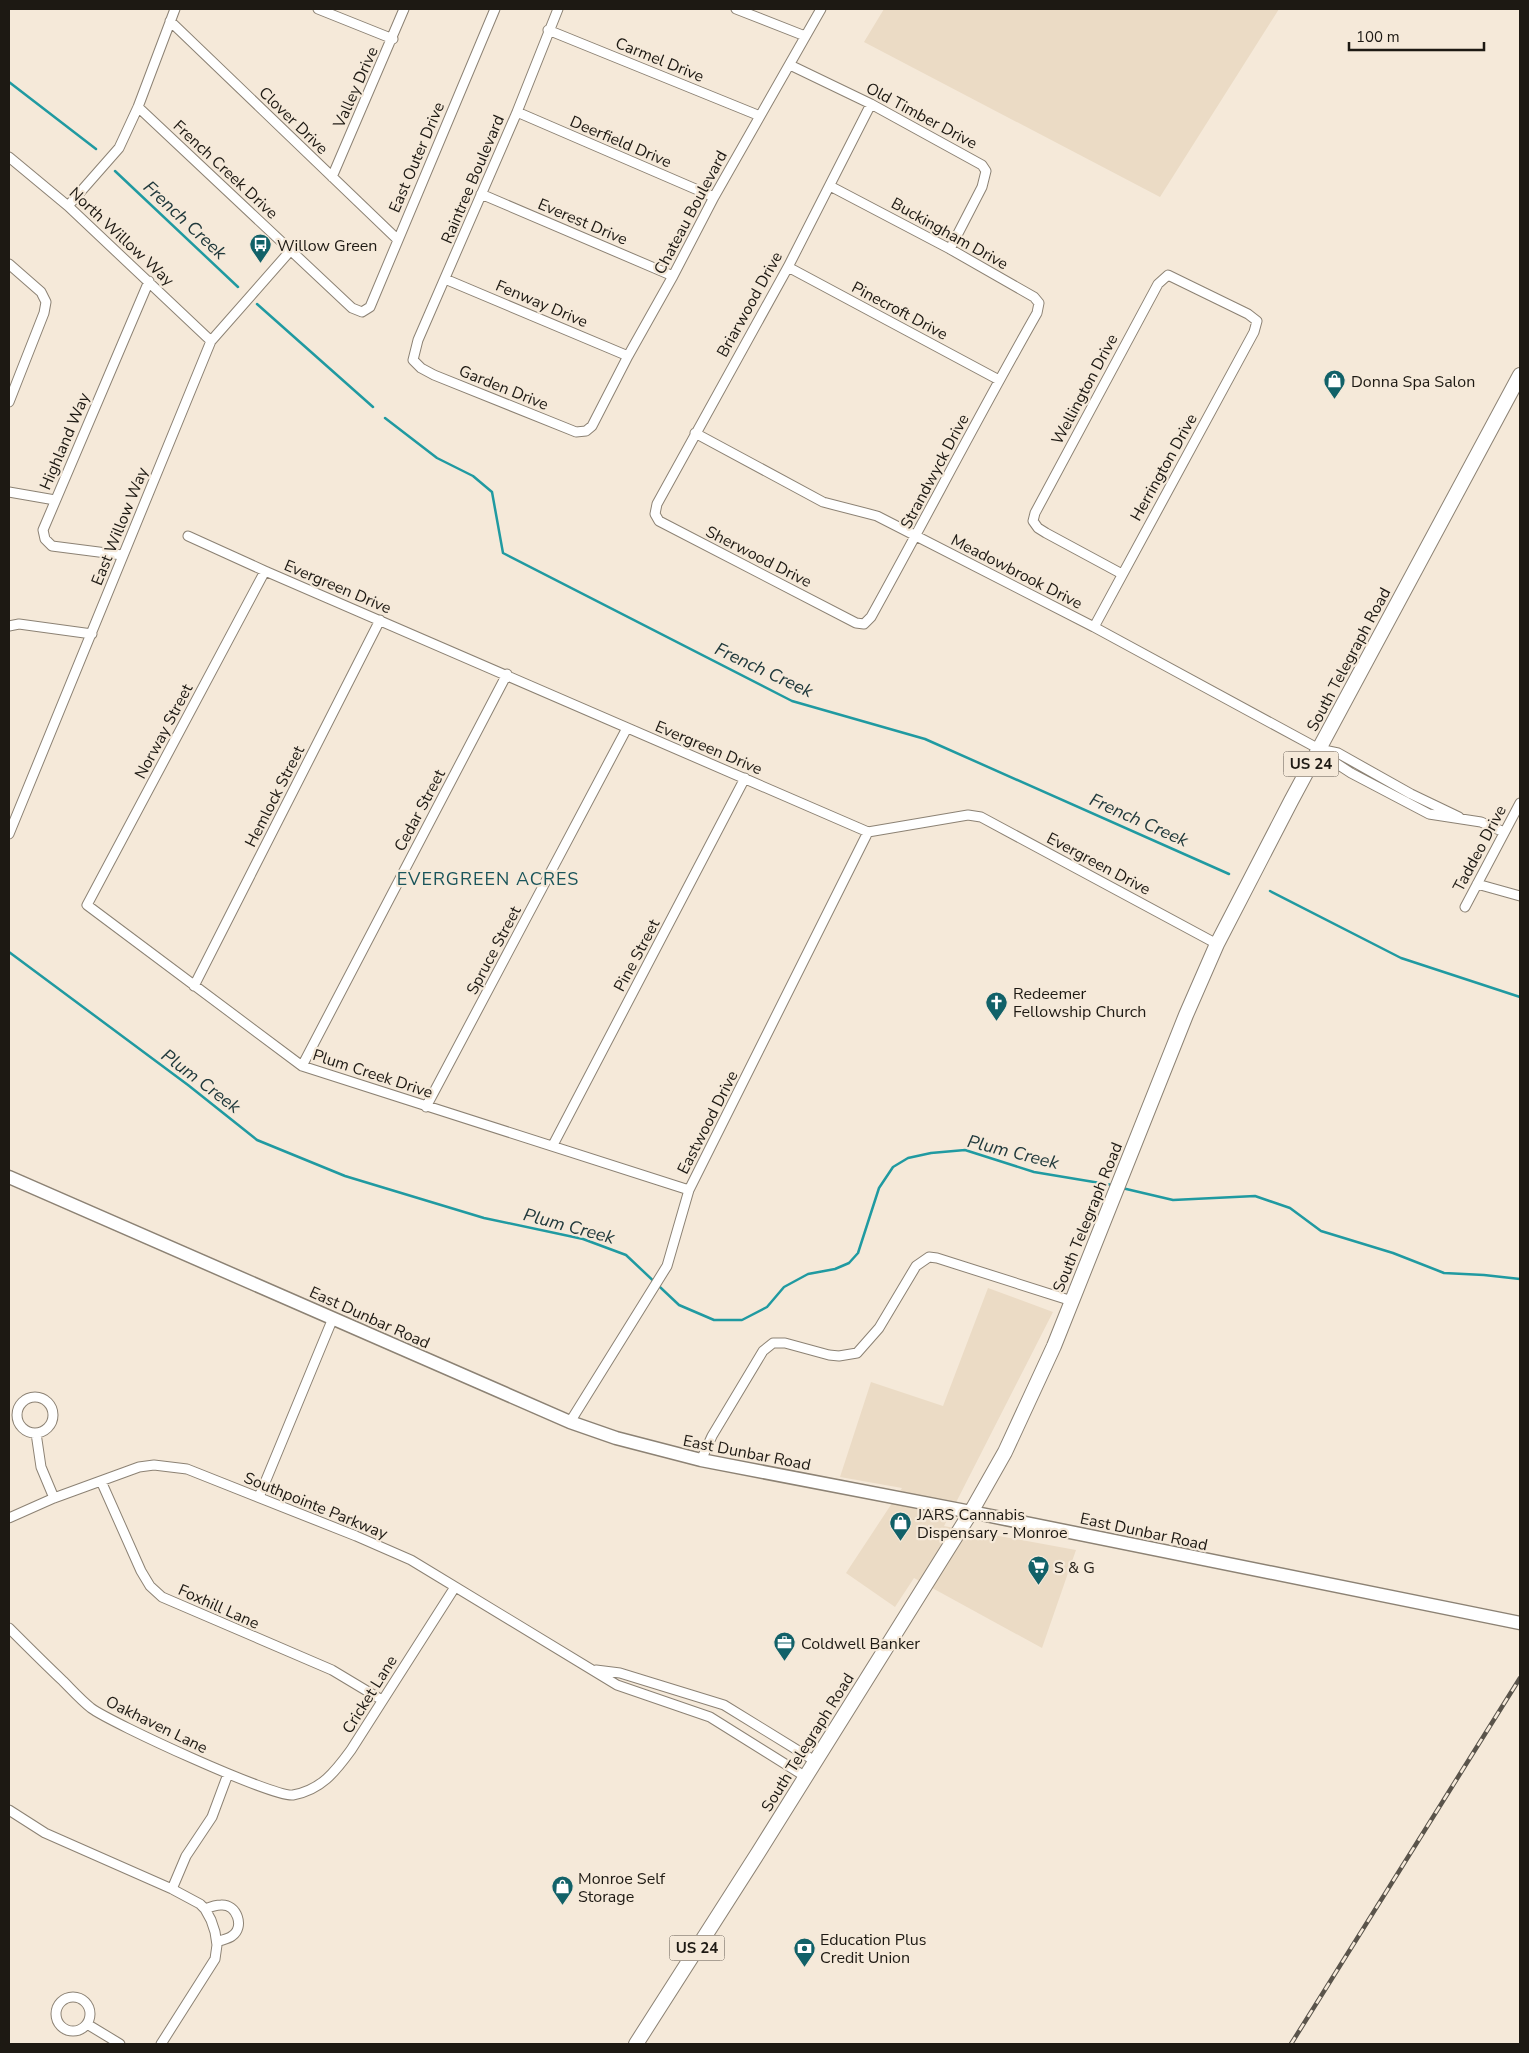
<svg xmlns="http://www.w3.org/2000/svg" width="1529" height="2053" viewBox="0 0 1529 2053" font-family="'Nunito Sans',sans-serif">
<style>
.built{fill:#ebdbc5}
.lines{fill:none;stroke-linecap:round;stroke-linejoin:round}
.stream{stroke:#209aa1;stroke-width:2.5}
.street-casing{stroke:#8c8274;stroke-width:11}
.secondary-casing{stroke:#8c8274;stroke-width:15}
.primary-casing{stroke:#8c8274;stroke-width:16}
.street{stroke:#fff;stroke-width:9}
.secondary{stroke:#fff;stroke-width:12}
.primary{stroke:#fff;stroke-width:14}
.rail-casing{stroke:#5a544b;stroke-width:4.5}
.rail{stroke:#f5e9d9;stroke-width:2.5;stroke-dasharray:8;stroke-linecap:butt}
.labels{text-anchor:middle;stroke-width:4.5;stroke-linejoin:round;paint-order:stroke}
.shield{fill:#f5e9d9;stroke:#5e574e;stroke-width:1}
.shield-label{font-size:15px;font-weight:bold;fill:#1d1913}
.street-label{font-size:16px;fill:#1d1913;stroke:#f5e9d9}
.poi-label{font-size:16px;fill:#1d1913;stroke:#f5e9d9;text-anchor:start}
.water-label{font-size:18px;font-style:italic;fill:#20393c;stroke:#f5e9d9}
.neighbourhood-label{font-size:18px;letter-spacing:1px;fill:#19545a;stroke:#f5e9d9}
</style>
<rect width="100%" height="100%" fill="#f5e9d9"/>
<!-- built -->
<path class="built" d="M884 9H1279L1160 197 864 42Z
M988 1288 1053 1312 944 1526 1076 1550 1042 1648 914 1578 895 1607 846 1573 902 1488 840 1477 871 1382 943 1406Z"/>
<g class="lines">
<!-- stream -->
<path class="stream" d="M9 82 96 149
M115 171 238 287
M257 304 373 407
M385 418 437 458 473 476 492 492 503 553 792 701 925 739 1229 874
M1270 891 1401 958 1520 997
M9 952 188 1085 257 1140 345 1176 484 1218 583 1239 626 1255 679 1305 714 1320H742L767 1307 784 1287 808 1274 835 1269 849 1263 858 1253 879 1188 893 1167 908 1158 931 1153 965 1150 1034 1172 1112 1185
M1122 1188 1173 1200 1255 1196 1290 1208 1321 1231 1393 1253 1444 1273 1484 1275 1520 1279"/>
<defs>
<path id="street" d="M318 9 393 39
M558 9 517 112 418 340 413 360 421 368 434 375 576 432 586 431 592 426 628 356 673 276 714 197 821 9
M736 9 805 36
M170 21 398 240
M548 30 760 116
M790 65 871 104 982 165 986 171 982 187 950 249
M138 107 352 308 362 312 370 307 495 9
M517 112 714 197
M9 157 68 206 211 341
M332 177 404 9
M830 186 950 249 1034 297 1039 303 1037 313C980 413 927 516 871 617L864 624 856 623 659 521 655 514 657 504 788 267 871 104
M481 194 673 276
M68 206 119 148 138 107 175 9
M9 264 41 292 46 302 44 313 9 402
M788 267 999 380
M445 279 628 356
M695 433 823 502 877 516 1094 627 1319 749 1338 753 1411 794 1459 817
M9 492 55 500
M188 536 265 571 868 832 968 815 981 817 1217 944
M122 555 52 546 45 539 43 530 149 281
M265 571 87 905 302 1066 689 1190
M9 626 19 624 92 634
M1094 627 1254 332 1257 321 1248 314 1168 275 1158 284 1035 513 1033 521 1038 528 1046 533 1122 574
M1320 749 1328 758 1351 773 1429 814 1481 822 1504 832
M9 834 211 341 291 250
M1477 884 1520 896
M1465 907 1520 803
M194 986 380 620
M302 1066 507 674
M426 1107 627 728
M553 1145 745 778
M17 1415a18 18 0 1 1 36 0a18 18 0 1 1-36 0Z
M570 1422 667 1266 689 1190 868 832
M36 1433 41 1467 54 1498
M701 1460 712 1436 763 1351 773 1343H785L829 1355 839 1356 857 1353 879 1328 916 1266 929 1257 937 1258 1072 1301
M101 1481 141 1571 150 1586 162 1597 332 1670 382 1700
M259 1497 333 1318
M9 1518 54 1498 139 1467 154 1465 187 1469 356 1536 411 1560 617 1685 710 1717 806 1777
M9 1628C27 1646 45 1664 63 1681 72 1690 81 1700 91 1708 111 1723 274 1798 293 1795 321 1790 335 1772 351 1750L455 1587
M596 1670 620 1673 724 1705 815 1761
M9 1810 45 1833 172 1889 200 1904 205 1909 211 1920 215 1932 217 1945 215 1959 161 2044
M172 1889 186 1856 212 1817 228 1774
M205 1909C210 1907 216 1905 221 1905 237 1904 245 1927 232 1936 228 1939 221 1940 217 1942
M56 2014a17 17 0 1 1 34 0a17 17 0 1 1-34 0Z
M87 2024 120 2044"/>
<path id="secondary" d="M9 1177 570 1422 616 1438 701 1460 971 1512 1520 1623"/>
<path id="primary" d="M636 2044 758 1853 971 1512 1005 1452 1054 1346 1186 1015 1217 944 1291 801 1520 375"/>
</defs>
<!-- street casing -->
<use href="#street" class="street-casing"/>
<!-- secondary casing -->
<use href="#secondary" class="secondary-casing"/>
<!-- primary casing -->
<use href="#primary" class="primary-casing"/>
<!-- street -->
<use href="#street" class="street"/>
<!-- secondary -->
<use href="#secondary" class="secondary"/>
<!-- primary -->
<use href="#primary" class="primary"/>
<defs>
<path id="rail" d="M1291 2044 1520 1678"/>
</defs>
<!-- rail casing -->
<use href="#rail" class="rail-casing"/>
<!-- rail -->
<use href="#rail" class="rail"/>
</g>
<!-- icons -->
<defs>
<symbol id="bus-pin" viewBox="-11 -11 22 30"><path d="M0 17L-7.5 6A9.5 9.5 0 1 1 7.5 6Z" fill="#116168" stroke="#f5e9d9"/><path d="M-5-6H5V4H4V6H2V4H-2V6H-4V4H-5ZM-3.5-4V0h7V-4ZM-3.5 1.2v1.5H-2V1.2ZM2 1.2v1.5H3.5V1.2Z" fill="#fff"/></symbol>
<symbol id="shop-pin" viewBox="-11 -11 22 30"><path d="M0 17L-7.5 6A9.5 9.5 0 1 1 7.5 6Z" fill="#116168" stroke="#f5e9d9"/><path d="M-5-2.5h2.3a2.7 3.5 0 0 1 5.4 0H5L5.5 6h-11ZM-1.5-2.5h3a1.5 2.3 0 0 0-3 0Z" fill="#fff"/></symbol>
<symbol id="church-pin" viewBox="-11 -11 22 30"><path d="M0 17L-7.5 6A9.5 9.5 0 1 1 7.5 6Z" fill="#116168" stroke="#f5e9d9"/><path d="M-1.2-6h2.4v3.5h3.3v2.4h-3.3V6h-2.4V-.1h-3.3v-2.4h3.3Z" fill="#fff"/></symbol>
<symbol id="supermarket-pin" viewBox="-11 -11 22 30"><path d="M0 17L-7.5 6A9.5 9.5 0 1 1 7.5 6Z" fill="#116168" stroke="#f5e9d9"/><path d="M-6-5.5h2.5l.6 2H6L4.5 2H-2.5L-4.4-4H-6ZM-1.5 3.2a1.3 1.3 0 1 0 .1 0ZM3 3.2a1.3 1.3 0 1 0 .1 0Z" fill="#fff"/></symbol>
<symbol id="office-pin" viewBox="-11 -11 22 30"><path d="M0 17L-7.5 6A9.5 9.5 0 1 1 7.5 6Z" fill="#116168" stroke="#f5e9d9"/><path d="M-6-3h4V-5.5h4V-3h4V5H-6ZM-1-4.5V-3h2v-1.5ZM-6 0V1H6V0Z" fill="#fff"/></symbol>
<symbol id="bank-pin" viewBox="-11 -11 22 30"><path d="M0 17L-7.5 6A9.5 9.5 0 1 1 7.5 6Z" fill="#116168" stroke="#f5e9d9"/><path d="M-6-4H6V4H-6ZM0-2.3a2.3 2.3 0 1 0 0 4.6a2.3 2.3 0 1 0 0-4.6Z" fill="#fff"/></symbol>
</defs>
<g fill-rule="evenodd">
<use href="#bus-pin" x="248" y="232" width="25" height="34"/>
<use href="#shop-pin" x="1322" y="368" width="25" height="34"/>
<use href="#church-pin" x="984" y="990" width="25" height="34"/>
<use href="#shop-pin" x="888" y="1510" width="25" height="34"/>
<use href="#supermarket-pin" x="1026" y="1554" width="25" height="34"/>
<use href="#office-pin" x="772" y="1630" width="25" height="34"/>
<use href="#shop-pin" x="550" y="1874" width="25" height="34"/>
<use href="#bank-pin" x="792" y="1936" width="25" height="34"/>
</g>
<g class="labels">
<!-- shield labels -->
<g class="shield">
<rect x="1283.5" y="751.5" width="55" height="25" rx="4"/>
<rect x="669.5" y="1935.5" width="55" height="25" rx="4"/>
</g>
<g class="shield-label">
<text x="1311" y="769">US 24</text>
<text x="697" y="1953">US 24</text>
</g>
<!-- street labels -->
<g class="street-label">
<text transform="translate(660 59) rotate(22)" y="6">Carmel Drive</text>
<text transform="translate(355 87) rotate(-66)" y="6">Valley Drive</text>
<text transform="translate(922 115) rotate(28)" y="6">Old Timber Drive</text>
<text transform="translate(294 120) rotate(44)" y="6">Clover Drive</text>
<text transform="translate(621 141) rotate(23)" y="6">Deerfield Drive</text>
<text transform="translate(416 157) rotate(-67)" y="6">East Outer Drive</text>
<text transform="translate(226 169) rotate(43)" y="6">French Creek Drive</text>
<text transform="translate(472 179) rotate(-67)" y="6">Raintree Boulevard</text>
<text transform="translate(690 212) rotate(-62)" y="6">Chateau Boulevard</text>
<text transform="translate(583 221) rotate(23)" y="6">Everest Drive</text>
<text transform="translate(950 233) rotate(29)" y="6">Buckingham Drive</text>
<text transform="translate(122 236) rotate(43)" y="6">North Willow Way</text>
<text transform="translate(542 303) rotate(23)" y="6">Fenway Drive</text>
<text transform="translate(749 304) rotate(-61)" y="6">Briarwood Drive</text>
<text transform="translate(900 310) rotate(28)" y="6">Pinecroft Drive</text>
<text transform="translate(504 387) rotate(22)" y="6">Garden Drive</text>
<text transform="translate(1084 389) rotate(-62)" y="6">Wellington Drive</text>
<text transform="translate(64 441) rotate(-67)" y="6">Highland Way</text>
<text transform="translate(1163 467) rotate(-61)" y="6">Herrington Drive</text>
<text transform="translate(934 471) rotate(-62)" y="6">Strandwyck Drive</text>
<text transform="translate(119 526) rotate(-68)" y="6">East Willow Way</text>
<text transform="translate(759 556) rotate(27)" y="6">Sherwood Drive</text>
<text transform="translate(1017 571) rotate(27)" y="6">Meadowbrook Drive</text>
<text transform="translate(338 586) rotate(23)" y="6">Evergreen Drive</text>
<text transform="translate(1348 659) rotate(-62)" y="6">South Telegraph Road</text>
<text transform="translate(163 731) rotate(-62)" y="6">Norway Street</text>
<text transform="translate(709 747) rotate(23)" y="6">Evergreen Drive</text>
<text transform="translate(274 796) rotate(-63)" y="6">Hemlock Street</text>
<text transform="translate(419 810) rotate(-62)" y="6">Cedar Street</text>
<text transform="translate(1479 848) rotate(-62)" y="6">Taddeo Drive</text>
<text transform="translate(1099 863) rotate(28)" y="6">Evergreen Drive</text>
<text transform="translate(493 950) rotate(-62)" y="6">Spruce Street</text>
<text transform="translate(636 955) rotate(-62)" y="6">Pine Street</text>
<text transform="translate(373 1073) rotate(18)" y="6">Plum Creek Drive</text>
<text transform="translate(707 1122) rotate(-63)" y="6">Eastwood Drive</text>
<text transform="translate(1087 1217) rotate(-68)" y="6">South Telegraph Road</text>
<text transform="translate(370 1317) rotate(24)" y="6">East Dunbar Road</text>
<text transform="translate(747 1452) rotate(11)" y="6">East Dunbar Road</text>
<text transform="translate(316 1505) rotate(22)" y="6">Southpointe Parkway</text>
<text transform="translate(1144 1531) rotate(12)" y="6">East Dunbar Road</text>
<text transform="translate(219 1606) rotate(24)" y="6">Foxhill Lane</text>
<text transform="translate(369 1694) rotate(-58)" y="6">Cricket Lane</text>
<text transform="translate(157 1724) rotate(26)" y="6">Oakhaven Lane</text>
<text transform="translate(807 1742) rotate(-58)" y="6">South Telegraph Road</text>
</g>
<!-- poi labels -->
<g class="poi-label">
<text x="277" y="251">Willow Green</text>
<text x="1351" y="387">Donna Spa Salon</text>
<text x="1013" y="999">Redeemer<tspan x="1013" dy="18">Fellowship Church</tspan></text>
<text x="917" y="1520">JARS Cannabis<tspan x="917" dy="18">Dispensary - Monroe</tspan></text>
<text x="1054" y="1573">S &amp; G</text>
<text x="801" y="1649">Coldwell Banker</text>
<text x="578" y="1884">Monroe Self<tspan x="578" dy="18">Storage</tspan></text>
<text x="820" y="1945">Education Plus<tspan x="820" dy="18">Credit Union</tspan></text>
</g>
<!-- water labels -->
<g class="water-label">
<text transform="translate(185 220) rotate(43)" y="6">French Creek</text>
<text transform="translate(764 670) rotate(25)" y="6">French Creek</text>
<text transform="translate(1139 820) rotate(24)" y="6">French Creek</text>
<text transform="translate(201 1081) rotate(37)" y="6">Plum Creek</text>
<text transform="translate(1013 1152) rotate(14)" y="6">Plum Creek</text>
<text transform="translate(569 1226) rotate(15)" y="6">Plum Creek</text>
</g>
<!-- neighbourhood labels -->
<g class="neighbourhood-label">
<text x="488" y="885">EVERGREEN ACRES</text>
</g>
</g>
<!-- border -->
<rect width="1529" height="2053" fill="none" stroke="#1d1913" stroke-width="20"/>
<!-- scale -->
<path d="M1349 42v8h135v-8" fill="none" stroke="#1d1913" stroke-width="2.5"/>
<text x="1356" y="42" font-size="15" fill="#1d1913" stroke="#f5e9d9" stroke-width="4" paint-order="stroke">100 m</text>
</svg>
